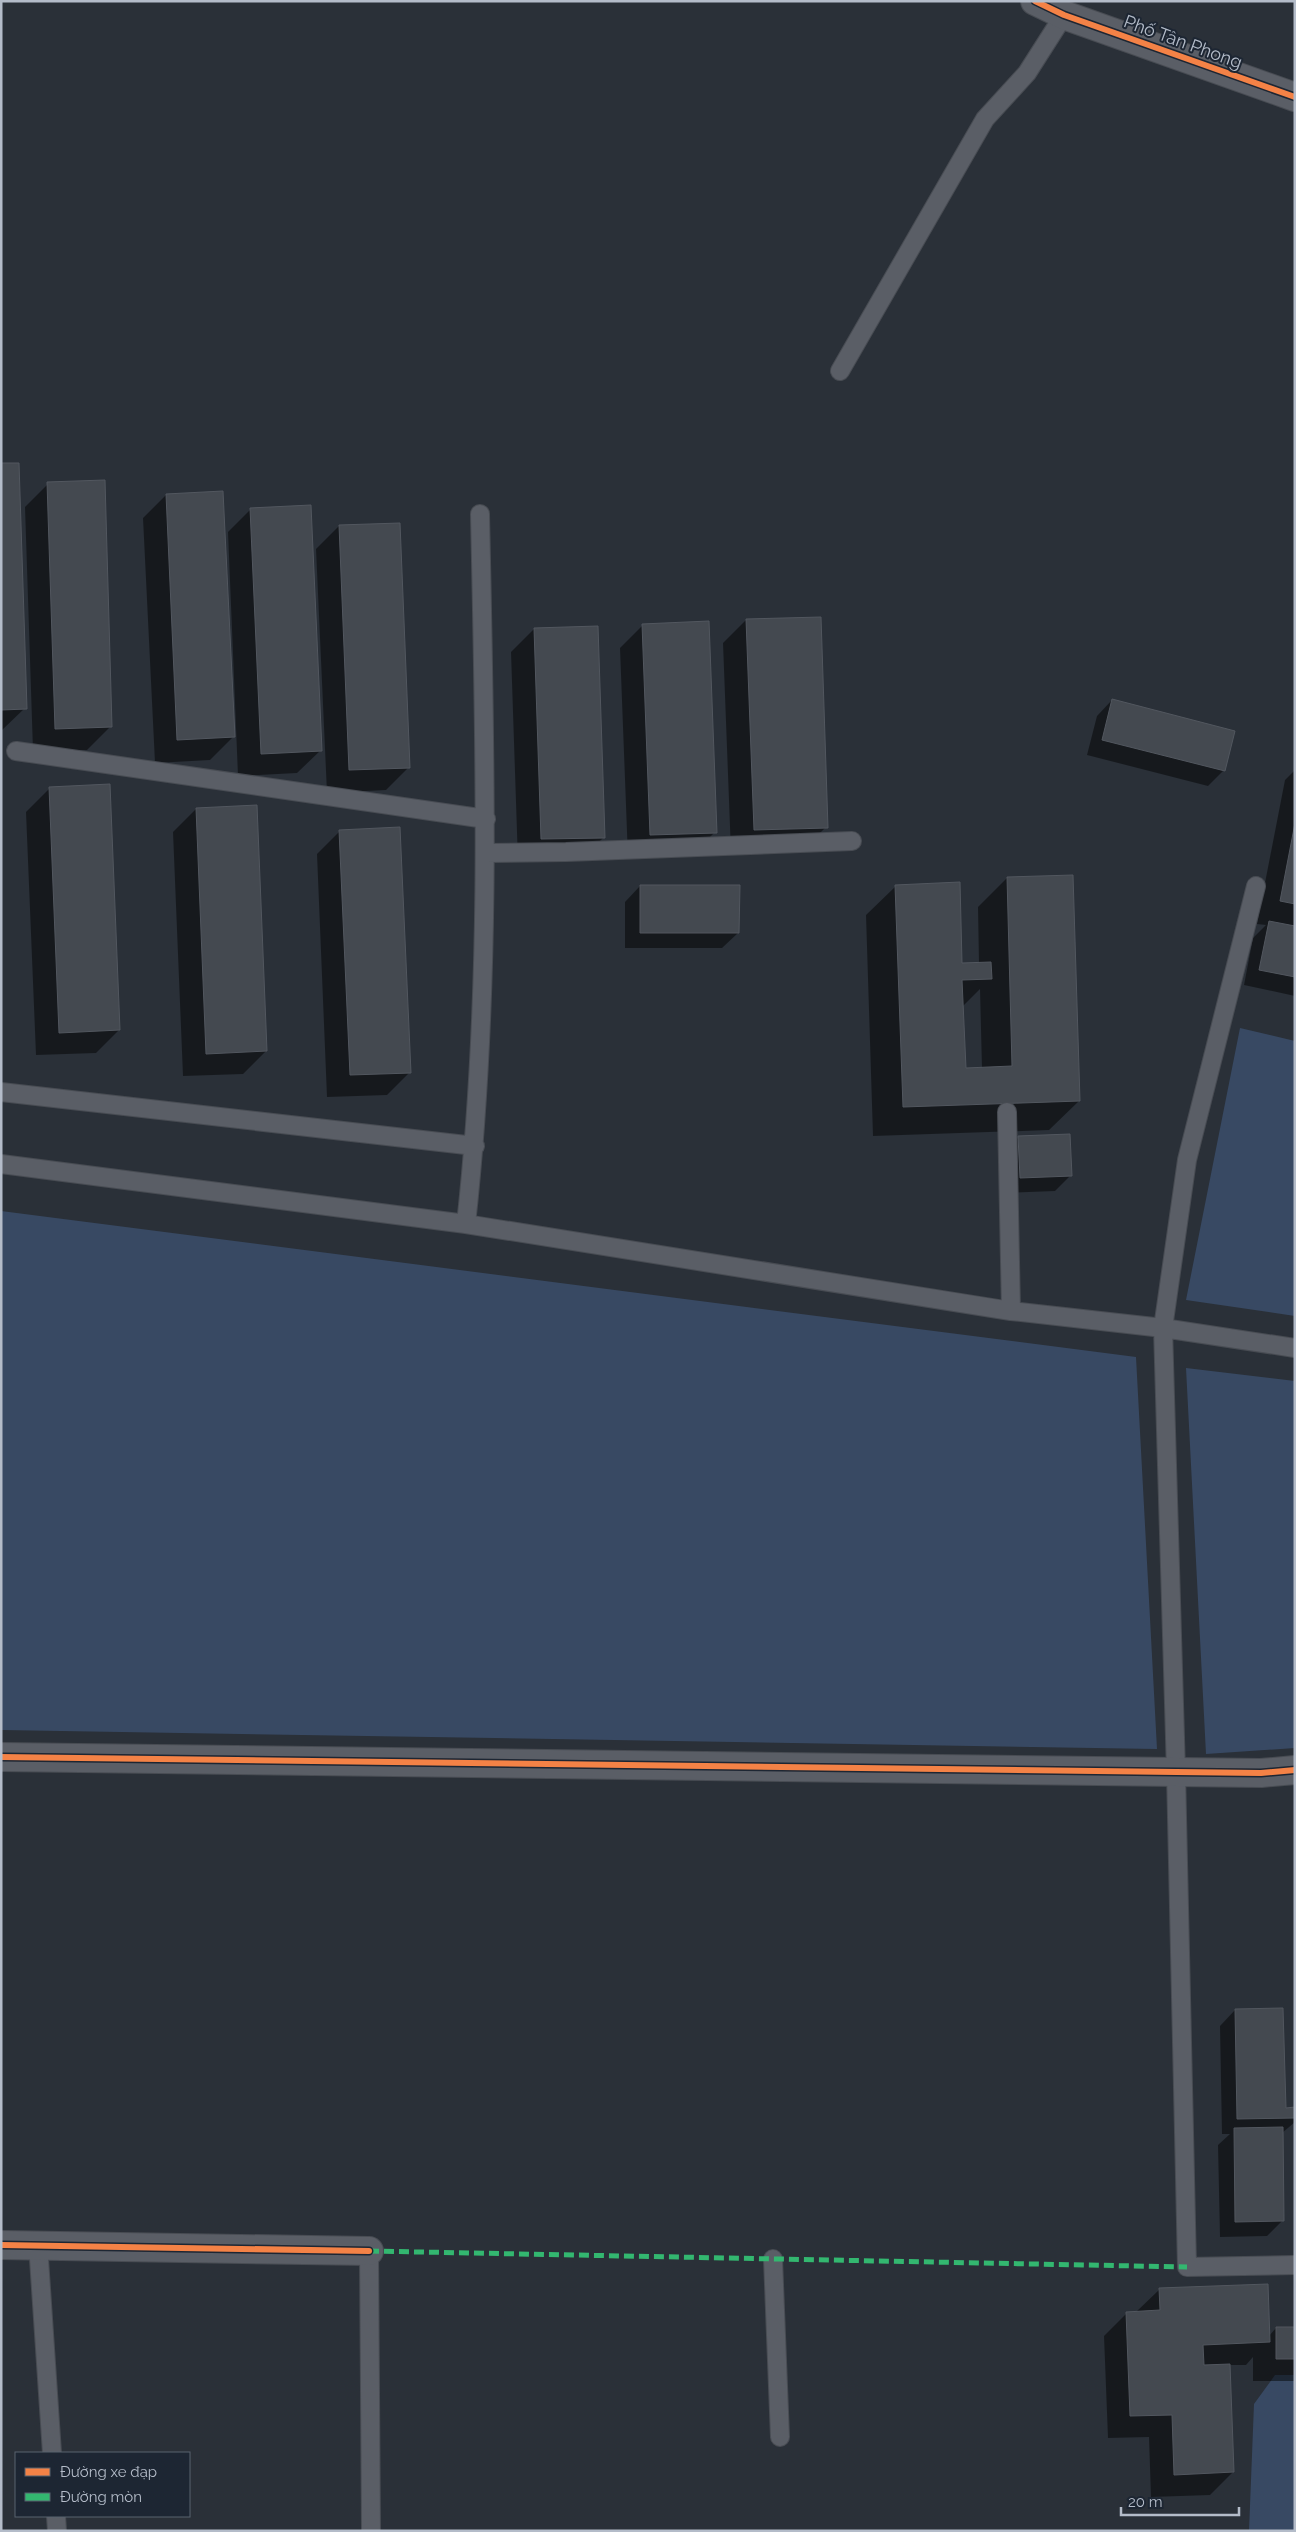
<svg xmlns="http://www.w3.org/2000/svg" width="1296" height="2532" viewBox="0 0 1296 2532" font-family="Raleway,sans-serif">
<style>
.water{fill:#384963}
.shadow{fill:#0007;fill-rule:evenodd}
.building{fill:#444950;stroke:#52575f}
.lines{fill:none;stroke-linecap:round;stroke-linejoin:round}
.lane-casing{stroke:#484c53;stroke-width:20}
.street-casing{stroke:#484c53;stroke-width:30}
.lane{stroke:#5a5e66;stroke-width:18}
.street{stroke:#5a5e66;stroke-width:28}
.quiet{stroke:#33b770;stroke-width:5;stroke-dasharray:10 5;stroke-linecap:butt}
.cycleway-casing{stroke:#1d2633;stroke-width:9}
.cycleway{stroke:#f48246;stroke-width:6}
.labels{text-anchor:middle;stroke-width:4;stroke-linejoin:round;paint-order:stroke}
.street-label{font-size:18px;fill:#b4bcc9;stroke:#1d2633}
</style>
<rect width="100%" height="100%" fill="#2a3038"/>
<!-- water -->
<path class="water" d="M1240 1028 1295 1041V1316L1186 1300Z
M1 1211 1136 1357 1157 1749 1 1730Z
M1186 1368 1295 1381V1748L1206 1754Z
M1275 2375H1295V2531H1249L1254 2404Z"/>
<!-- shadow -->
<path class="shadow" d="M1 465 25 708 1 731Z
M48 484 110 727 87 750 33 751 25 507Z
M166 495 233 737 210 760 155 763 143 518Z
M251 509 321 750 297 773 238 776 228 532Z
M339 526 409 767 386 790 327 793 316 549Z
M746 620 826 827 803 850 731 853 723 643Z
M643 625 715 832 692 855 628 858 620 648Z
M534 629 604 837 581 860 518 862 511 652Z
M1112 700 1224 770 1208 786 1087 755 1097 716Z
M1295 770V996L1244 985 1253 938 1266 925 1257 924 1285 780Z
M49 789 119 1030 96 1053 36 1055 26 812Z
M196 809 266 1051 243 1074 183 1076 173 832Z
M340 831 410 1072 387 1095 327 1097 317 854Z
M1007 878 1079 1101 1049 1130 873 1136 866 915 896 886 961 965 979 964 978 907ZM980 989 982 1069 964 1070 962 1007Z
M640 886 738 933 722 948H625V902Z
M1019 1137 1071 1175 1055 1191 1005 1193 1003 1153Z
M1235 2010 1284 2109H1295V2122L1282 2133 1283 2220 1267 2236 1220 2237 1218 2145 1230 2134H1222L1220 2026Z
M1160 2289 1269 2336 1276 2328H1295V2381H1253V2357L1246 2365H1229L1233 2472 1210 2495 1151 2497 1149 2437 1108 2438 1104 2336 1127 2313 1136 2312Z"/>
<!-- building -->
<path class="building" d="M1 463H19L27 709 1 710Z
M105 480 112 727 55 729 47 482Z
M223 491 235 737 177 740 166 494Z
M311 505 322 751 261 754 250 508Z
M400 523 410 768 349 770 339 525Z
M821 617 828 828 754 830 746 619Z
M709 621 717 833 650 835 642 624Z
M598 626 605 838 541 839 534 628Z
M1112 699 1235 731 1225 771 1102 740Z
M110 784 120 1030 59 1033 49 787Z
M257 805 267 1051 206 1054 196 808Z
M1295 823V904L1280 901Z
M400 827 411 1073 350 1075 339 830Z
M1073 875 1080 1101 903 1107 895 885 960 882 962 963 991 962 992 979 962 980 966 1068 1012 1066 1007 877Z
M640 885H740L739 933H640Z
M1269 921 1295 926V977L1259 970Z
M1070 1134 1072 1176 1020 1178 1018 1136Z
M1283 2008 1286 2108 1295 2107V2118L1237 2119 1235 2009Z
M1283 2127 1284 2221 1235 2222 1234 2128Z
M1268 2284 1270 2342 1203 2345 1204 2365 1230 2364 1234 2472 1174 2475 1172 2415 1130 2416 1126 2312 1160 2310 1159 2288Z
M1276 2327H1295V2359H1276Z"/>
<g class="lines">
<defs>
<path id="lane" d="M840 371 985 119 1027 73 1064 15
M16 751 486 819
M486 853 566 852 852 841
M1256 886 1187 1160 1163 1328 1176 1772 1187 2267 1295 2265
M1 1092 475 1146
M1007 1112 1011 1311
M1 1164 466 1224 1011 1311 1163 1328 1295 1348
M466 1224C492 988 485 751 480 514
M38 2244 52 2453
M369 2251 371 2531
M773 2259 780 2437
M56 2516 57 2531"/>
<path id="street" d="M1035 1 1064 15 1295 97
M1 1757 1176 1772 1261 1773 1295 1770
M1 2245 369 2251"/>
</defs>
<!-- lane casing -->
<use href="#lane" class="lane-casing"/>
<!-- street casing -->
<use href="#street" class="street-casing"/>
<!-- lane -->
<use href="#lane" class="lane"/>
<!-- street -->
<use href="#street" class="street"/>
<!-- quiet -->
<path class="quiet" d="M369 2251 1187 2267"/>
<defs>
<path id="cycleway" d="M1035 1 1064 15 1295 97
M1 1757 1176 1772 1261 1773 1295 1770
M1 2245 369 2251"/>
</defs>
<!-- cycleway casing -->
<use href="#cycleway" class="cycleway-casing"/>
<!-- cycleway -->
<use href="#cycleway" class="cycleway"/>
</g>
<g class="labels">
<!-- street labels -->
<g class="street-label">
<text transform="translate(1183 42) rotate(20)" y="6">Phố Tân Phong</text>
</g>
</g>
<!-- border -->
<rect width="1296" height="2532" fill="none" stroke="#b4bcc9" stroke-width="5"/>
<!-- legend -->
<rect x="15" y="2452" width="175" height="65" fill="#1d2633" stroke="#59626f"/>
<rect x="25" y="2468" width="25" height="8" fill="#f48246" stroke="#59626f"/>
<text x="60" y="2477" font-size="15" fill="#b4bcc9">Đường xe đạp</text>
<rect x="25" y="2493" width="25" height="8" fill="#33b770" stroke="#59626f"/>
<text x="60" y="2502" font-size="15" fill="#b4bcc9">Đường mòn</text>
<!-- scale -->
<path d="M1121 2507v8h118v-8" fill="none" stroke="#b4bcc9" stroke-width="2.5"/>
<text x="1128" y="2507" font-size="15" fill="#b4bcc9" stroke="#1d2633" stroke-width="4" paint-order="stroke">20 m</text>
</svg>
